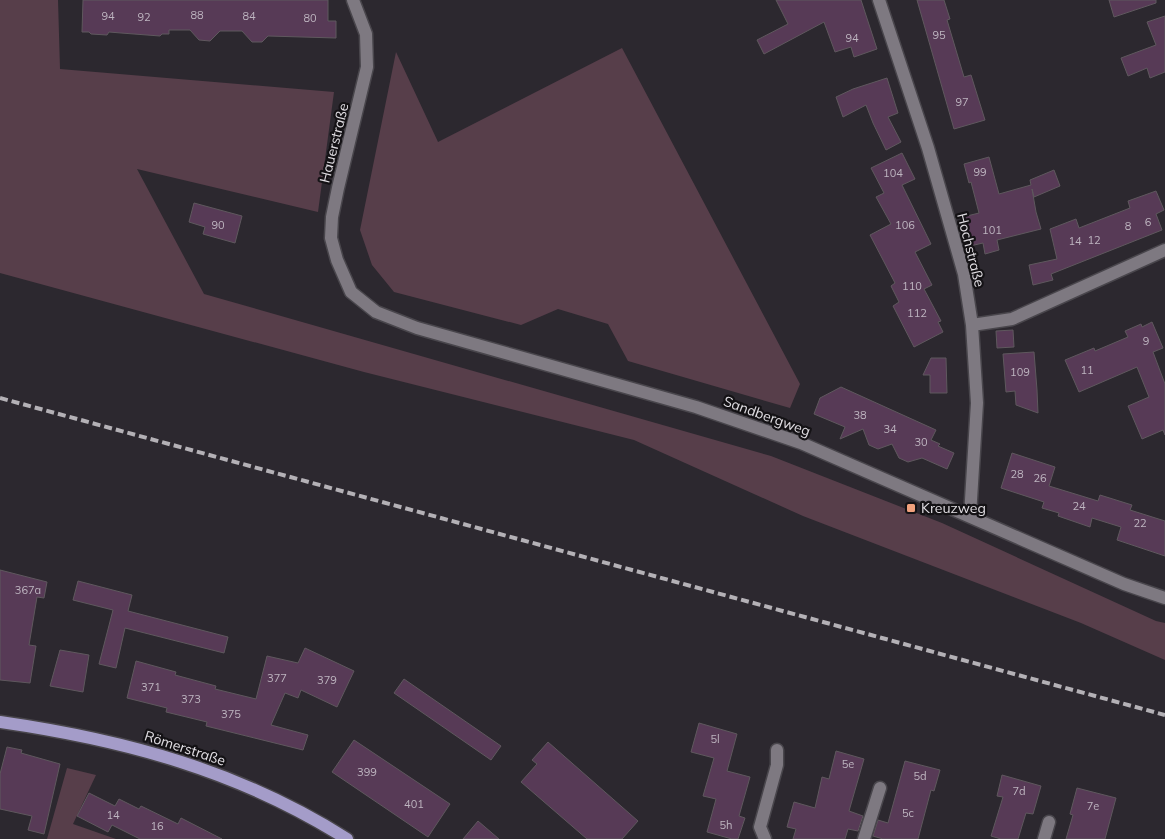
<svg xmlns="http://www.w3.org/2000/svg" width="1165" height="839" viewBox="0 0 1165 839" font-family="Mulish,sans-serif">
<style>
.green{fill:#573e4a}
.building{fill:#573a56;stroke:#5f585e}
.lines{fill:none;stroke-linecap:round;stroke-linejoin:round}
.minor-casing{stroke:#49464c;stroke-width:15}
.major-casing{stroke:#49464c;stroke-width:15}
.minor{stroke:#7e7981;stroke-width:12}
.major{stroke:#a49cc9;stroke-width:12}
.rail{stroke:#b4b1b6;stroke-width:4;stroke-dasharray:8 4;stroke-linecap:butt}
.poi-dot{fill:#f1a17d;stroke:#141215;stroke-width:2}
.labels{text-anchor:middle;stroke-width:4.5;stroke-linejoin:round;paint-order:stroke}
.number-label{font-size:11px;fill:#beb5c0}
.street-label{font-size:14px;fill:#e1dee3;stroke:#141215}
.poi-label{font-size:14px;fill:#e1dee3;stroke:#141215;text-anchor:start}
</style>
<rect width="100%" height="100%" fill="#2c282f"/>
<!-- green -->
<path class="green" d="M0 0H58L60 69 334 92 318 212 137 169 204 294 771 456 942 523 1156 621 1165 623V660L1081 623 803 516 634 440 364 372 0 273Z
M622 48 800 384 790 408 628 361 608 324 558 309 521 325 394 292 372 265 360 230 396 52 438 142Z
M67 768 96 775 73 824 116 839H47Z"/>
<!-- building -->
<path class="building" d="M83 0H328V21H336V38L268 36 262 42H252L242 31H220L210 41 199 40 190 30H169V34H162L160 36 121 33 109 32 107 35 91 34 89 32H82Z
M776 0H861L877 49 854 57 851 47 835 52 824 22 764 54 757 40 788 24Z
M917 0H944L950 19 947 20 964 77 971 75 985 120 954 129Z
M1109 0H1156V3L1114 17Z
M1165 16V72L1150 78 1147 68 1128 76 1121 58 1156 45 1147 22Z
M887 78 898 113 888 117 901 142 886 150 873 123 866 105 843 117 836 97 853 89Z
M902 153 915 179 902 185 931 244 915 252 932 285 924 289 941 321 938 322 943 332 914 347 893 306 899 302 891 286 895 283 870 235 891 224 876 197 884 193 871 168Z
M989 157 999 194 1031 185 1030 180 1054 170 1060 186 1034 197 1032 189 1036 212 1041 229 997 240 999 250 985 254 983 243 970 246 963 217 979 213 971 182 969 183 964 164Z
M1156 191 1164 210 1156 214 1162 230 1051 274 1053 280 1033 285 1029 265 1057 259 1050 229 1076 219 1079 228 1130 208 1128 201Z
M194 203 242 216 235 243 203 234 205 227 189 222Z
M1152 322 1163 348 1153 352 1165 384V435L1163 430 1142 439 1128 406 1149 397 1137 367 1079 392 1065 360 1094 348 1095 351 1128 337 1125 331 1141 324 1142 327Z
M1013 330 1014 347 997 348 996 331Z
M1034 352 1037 390 1038 413 1016 405 1015 391 1006 392 1003 354Z
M931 358H946L947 393H930V375H923Z
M841 387 936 430 931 440 940 444 938 446 954 453 947 469 922 458 908 462 899 458 892 444 878 449 869 445 863 429 840 439 845 427 814 414 820 398Z
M1012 453 1055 467 1049 486 1098 501 1100 495 1132 505 1130 510 1165 521V556L1117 540 1121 527 1092 518 1090 527 1058 516 1059 513 1042 508 1044 502 1001 488Z
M0 570 47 582 44 598 37 597 29 645 36 646 30 683 0 680Z
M78 581 132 595 128 611 228 637 224 653 125 628 116 668 99 664 113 610 73 600Z
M305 648 354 671 337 707 301 690 298 698 285 693 271 725 308 735 303 750 206 726 207 722 166 712 167 708 127 698 136 661 176 672 175 675 216 686 215 689 256 699 267 656 298 663Z
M60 650 89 655 83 692 50 686Z
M404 679 501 746 491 760 394 693Z
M699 723 737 734 727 771 750 777 739 816 745 818 738 839H732L707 832 716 799 703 796 714 758 691 752Z
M354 740 450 804 428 837 332 772Z
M548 742 638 821 622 839H587L521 782 537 764 532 760Z
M7 747 22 750 21 753 60 764 44 834 28 830 32 816 0 809V774Z
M836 751 864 759 849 811 863 816 858 831 848 829 845 839H793L796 829 787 827 794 802 815 808 822 777 829 779Z
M905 761 940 770 934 791 931 790 918 839H883L873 836 878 820 888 823Z
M1002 775 1041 786 1033 814 1026 813 1018 839H1001L991 836 1003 797 997 796Z
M1077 788 1116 798 1105 839H1066L1073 815 1070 814Z
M89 793 115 806 119 799 139 809 141 806 178 824 181 818 222 839H140L112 825 108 832 77 816Z
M478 821 499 839H463Z"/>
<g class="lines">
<defs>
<path id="minor" d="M353 0 366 34 367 67 338 188 332 217 331 238 337 260 351 292 376 312 417 328 696 407 801 443 1124 584 1165 598
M879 0 928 148 964 274 972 325 977 403 970 516
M972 325 1012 319 1165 250
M765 839 760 827 777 765V750
M864 839 880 788
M1044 839 1049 822"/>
<path id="major" d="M0 722C125 740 240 771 347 839"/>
</defs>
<!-- minor casing -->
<use href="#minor" class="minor-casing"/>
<!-- major casing -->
<use href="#major" class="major-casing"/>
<!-- minor -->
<use href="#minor" class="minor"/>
<!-- major -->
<use href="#major" class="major"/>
<!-- rail -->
<path class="rail" d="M0 398 1165 715"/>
</g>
<!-- markers -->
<rect class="poi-dot" x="906" y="503" width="10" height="10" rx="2.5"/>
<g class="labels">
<!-- number labels -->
<g class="number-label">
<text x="197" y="19">88</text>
<text x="108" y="20">94</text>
<text x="249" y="20">84</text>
<text x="144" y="21">92</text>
<text x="310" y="22">80</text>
<text x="939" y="39">95</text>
<text x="852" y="42">94</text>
<text x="962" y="106">97</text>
<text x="980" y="176">99</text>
<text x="893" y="177">104</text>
<text x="1148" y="226">6</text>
<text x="218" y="229">90</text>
<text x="905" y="229">106</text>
<text x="1128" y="230">8</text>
<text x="992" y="234">101</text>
<text x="1094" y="244">12</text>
<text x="1075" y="245">14</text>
<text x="912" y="290">110</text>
<text x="917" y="317">112</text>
<text x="1146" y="345">9</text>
<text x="1087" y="374">11</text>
<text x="1020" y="376">109</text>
<text x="860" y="419">38</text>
<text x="890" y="433">34</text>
<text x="921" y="446">30</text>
<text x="1017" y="478">28</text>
<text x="1040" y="482">26</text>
<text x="1079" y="510">24</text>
<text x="1140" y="527">22</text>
<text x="28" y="594">367a</text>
<text x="277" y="682">377</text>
<text x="327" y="684">379</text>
<text x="151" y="691">371</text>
<text x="191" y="703">373</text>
<text x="231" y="718">375</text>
<text x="715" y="743">5l</text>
<text x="848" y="768">5e</text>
<text x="367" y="776">399</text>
<text x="920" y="780">5d</text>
<text x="1019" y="795">7d</text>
<text x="414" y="808">401</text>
<text x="1093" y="810">7e</text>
<text x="908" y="817">5c</text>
<text x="113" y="819">14</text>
<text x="726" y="829">5h</text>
<text x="157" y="830">16</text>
</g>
<!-- street labels -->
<g class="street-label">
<text transform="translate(334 143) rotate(-76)" y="5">Hauerstraße</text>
<text transform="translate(971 250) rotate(76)" y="5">Hochstraße</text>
<text transform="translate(767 416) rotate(20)" y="5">Sandbergweg</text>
<text transform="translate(185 748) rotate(18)" y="5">Römerstraße</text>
</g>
<!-- poi labels -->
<g class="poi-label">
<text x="921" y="513">Kreuzweg</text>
</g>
</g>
</svg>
